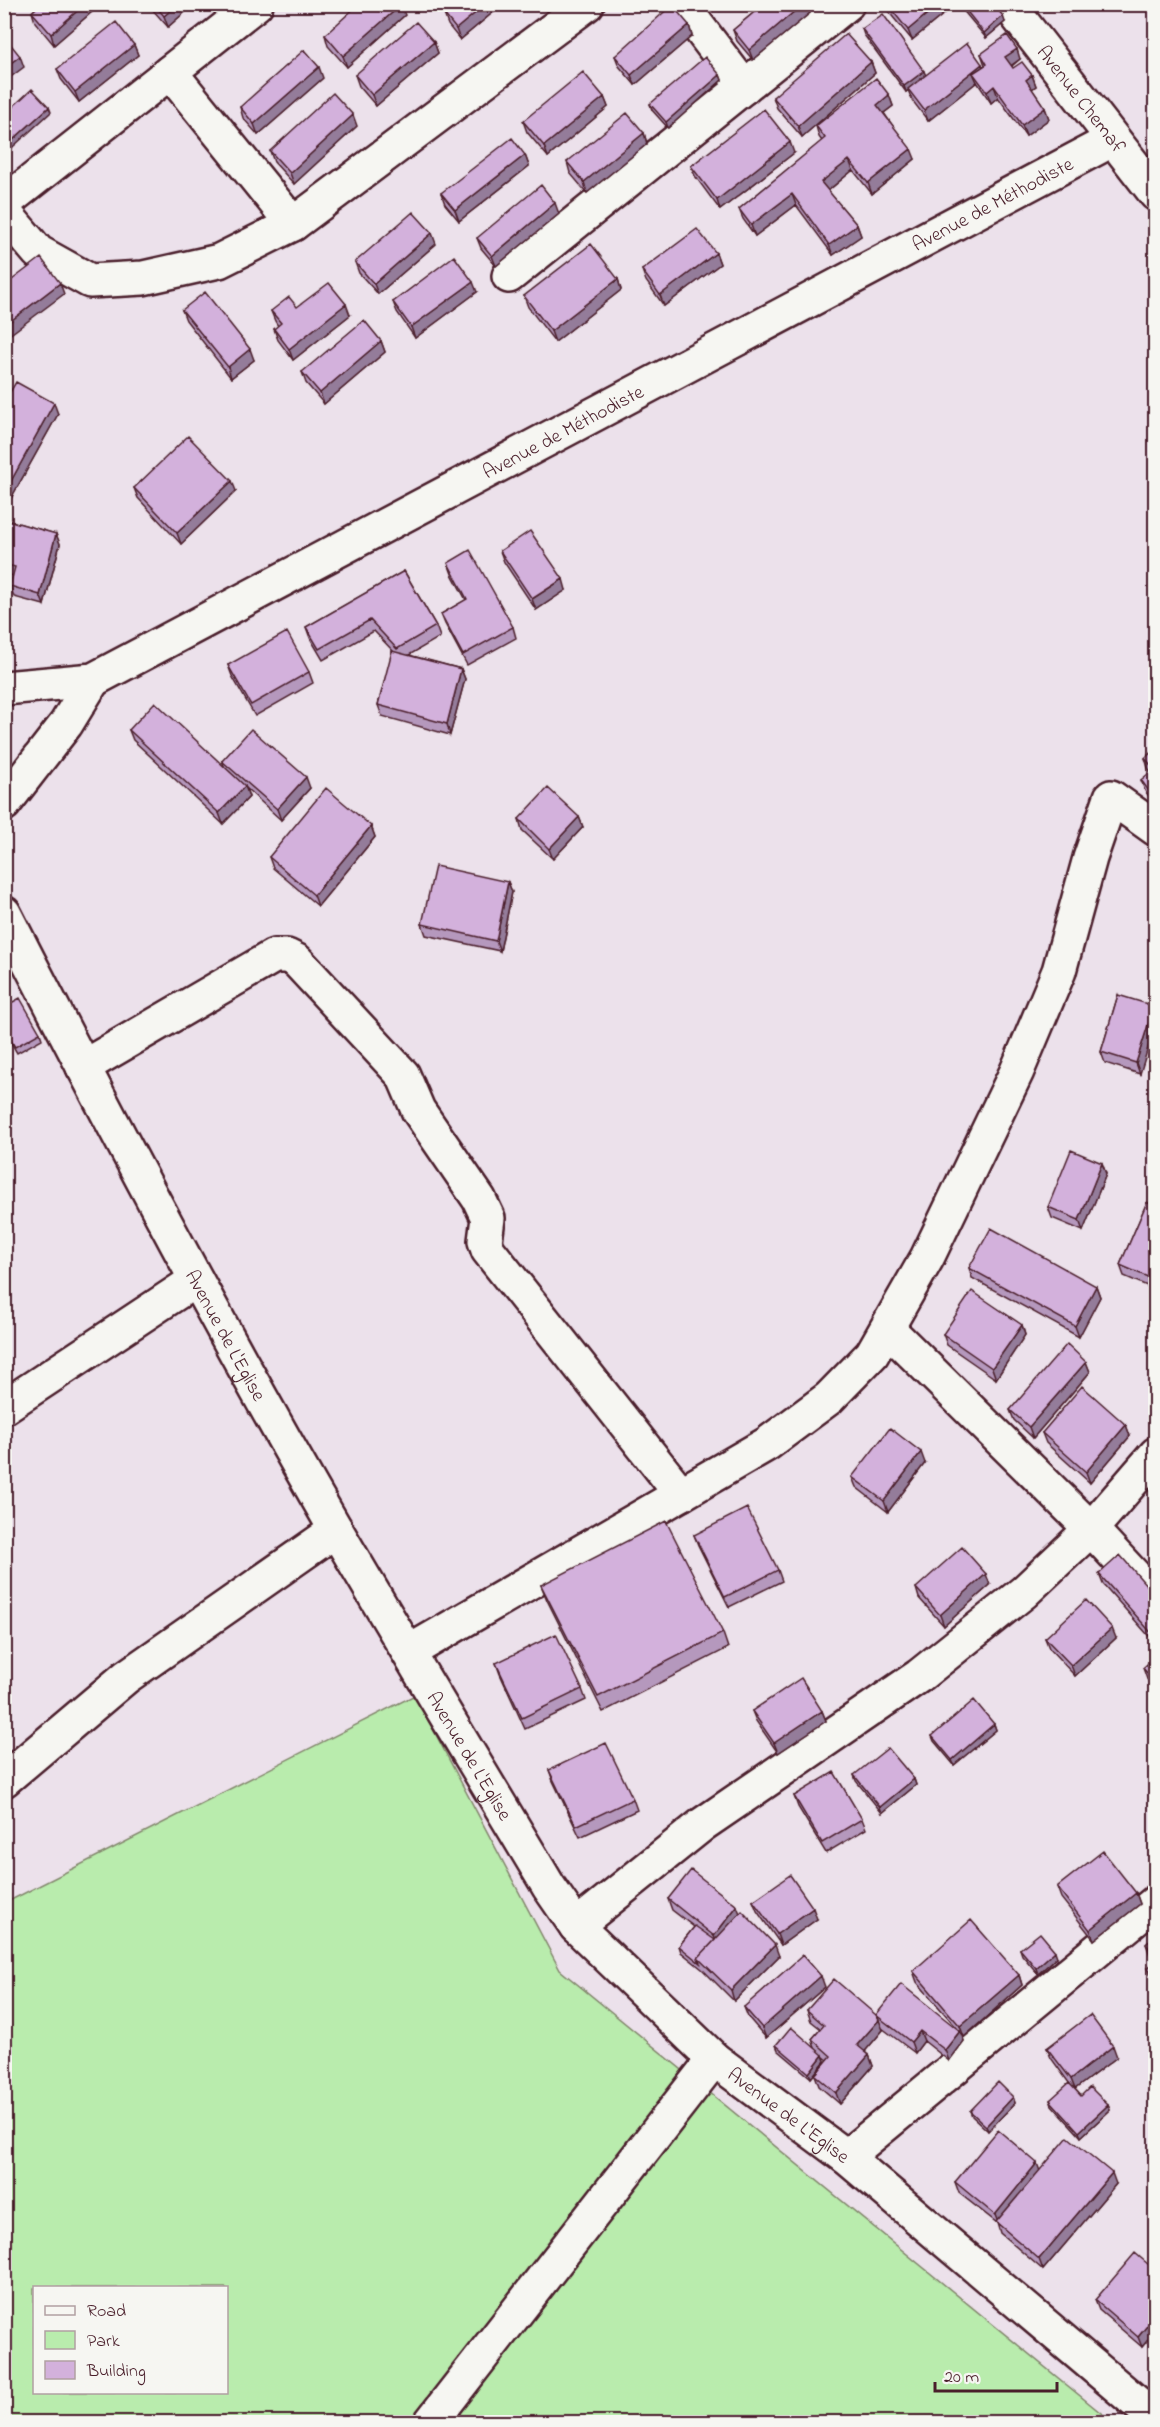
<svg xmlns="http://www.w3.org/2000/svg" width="1160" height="2427" viewBox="0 0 1160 2427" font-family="'Indie Flower',sans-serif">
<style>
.green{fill:#b9ecad;stroke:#82866c;stroke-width:1.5;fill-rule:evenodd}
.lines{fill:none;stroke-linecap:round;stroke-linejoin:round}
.street-casing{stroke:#4a1f2b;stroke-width:38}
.street{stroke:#f6f6f2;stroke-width:33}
.wall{fill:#b598bd;stroke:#4a1f2b;stroke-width:1.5}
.shaded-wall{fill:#947c9a;stroke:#4a1f2b;stroke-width:1.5}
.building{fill:#d3b1dc;stroke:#4a1f2b;stroke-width:1.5}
.labels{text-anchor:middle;stroke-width:5;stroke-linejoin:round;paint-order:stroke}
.street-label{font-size:20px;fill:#4a1f2b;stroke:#f6f6f2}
</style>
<rect width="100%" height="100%" fill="#ece1eb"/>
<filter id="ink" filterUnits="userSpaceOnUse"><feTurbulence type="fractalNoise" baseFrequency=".0167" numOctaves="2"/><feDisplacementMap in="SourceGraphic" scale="12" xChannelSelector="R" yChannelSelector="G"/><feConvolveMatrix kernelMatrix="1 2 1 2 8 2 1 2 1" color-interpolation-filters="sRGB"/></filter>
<g filter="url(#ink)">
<!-- green -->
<path class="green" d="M415 1695 560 1970 1112 2422H5V1903ZM34 2288H226V2392H34Z"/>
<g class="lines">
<defs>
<g id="street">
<path d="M681 4 744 87"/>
<path id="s1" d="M1008 4 1156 194"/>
<path d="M170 72 293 224"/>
<path d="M4 203 256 4"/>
<path d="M4 212 38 252 90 281 143 278 219 261 293 224 587 4"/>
<path d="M509 276 847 4"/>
<path id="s2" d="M4 688 93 680 1112 140"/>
<path d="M4 804 66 724 93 680"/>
<path id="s3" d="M4 913C110 1121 219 1328 336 1530 406 1650 478 1768 549 1887L576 1926 714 2059 846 2157 1156 2419"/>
<path d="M83 1067 274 956H287L297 961 403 1075 418 1110 479 1199 488 1218 485 1241 488 1250 681 1494"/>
<path d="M888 1329 1091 1529 1156 1599"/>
<path d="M4 1407 196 1280"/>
<path d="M409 1652 767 1444 829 1398 872 1354 927 1258 1017 1071 1059 971 1090 858 1111 797 1156 829"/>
<path d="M4 1780 126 1677 336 1530"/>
<path d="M576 1926 703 1824 919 1676 1024 1592 1091 1529 1156 1454"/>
<path d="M846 2157 1156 1902"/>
<path d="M431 2422 714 2059"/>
</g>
</defs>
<!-- street casing -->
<use href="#street" class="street-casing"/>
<!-- street -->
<use href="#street" class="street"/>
</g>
<!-- wall -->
<path class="wall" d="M40 4H101L54 45 35 22 32 12Z
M150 4H194L168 27 151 8Z
M455 4H503L460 40 448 25 444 14Z
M764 4H807L810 13 753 60 737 41 733 30Z
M885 4H956L912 40 888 11Z
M960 4 1005 22 986 38 962 9Z
M405 15 347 67 328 46 325 35Z
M689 25 692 36 635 85 619 66 615 56Z
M862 29 926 75 983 66 985 65 981 54 1020 59 1012 66 1013 68 1032 75 1036 86 1032 89 1045 108 1049 119 1026 136 998 97 991 103 977 82 928 121 912 100 908 90 906 92 864 35Z
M434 42 438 53 376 106 359 86 355 75Z
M134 45 138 55 79 102 61 79 57 69Z
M871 62 875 73 802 137 777 108 773 97Z
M720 75 722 80 668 128 652 110 650 104Z
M323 78 258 135 243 118 240 107Z
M889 95 893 106 884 113 915 159 872 194 853 170 828 191 857 225 861 236 833 255 796 205 755 236 743 219 739 209 822 141 819 137 816 126Z
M604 97 608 107 548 157 527 132 523 121Z
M357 126 294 184 274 162 270 151Z
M644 133 647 144 587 193 570 173 567 162Z
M794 153 720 210 695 176 691 166Z
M525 155 529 166 459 221 445 204 441 193Z
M559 214 496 266 481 248 477 238Z
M436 244 378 294 359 273 355 262Z
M716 253 720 264 664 306 646 281 642 270Z
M618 279 621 290 555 342 528 307 524 296Z
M477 292 415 338 397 312 393 302Z
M297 307 350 315 293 360 278 340 274 329 278 326 275 321 271 311Z
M182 310 254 360 231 378 186 320Z
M381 341 385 352 324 404 306 383 302 372Z
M4 402 58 414 10 500 4 497Z
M134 488 236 491 181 544 138 498Z
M4 519 56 534 60 544 44 605 14 597 10 586 13 576 4 573Z
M500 551 566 590 536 610 504 562Z
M448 563 513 627 516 638 467 665 445 624 441 614 466 600 452 574Z
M404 571 436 626 440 637 409 655 461 669 465 679 450 735 382 716 378 705 393 651 374 631 323 660 310 638 306 627Z
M228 665 309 672 313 683 255 716 232 676Z
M129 730 225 768 222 761 310 788 281 820 246 788 249 797 223 824 133 740Z
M1155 749V804L1145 791 1141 780 1151 772 1148 768 1145 758Z
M579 817 583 827 553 859 522 830 519 819Z
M371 826 375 837 318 906 273 868 269 857Z
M508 882 512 892 500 951 426 935 422 924Z
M1118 995 1140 1074 1105 1063 1101 1052Z
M4 1007 40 1033 42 1039 17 1053 4 1031Z
M1102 1163 1106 1174 1083 1231 1052 1218 1048 1207Z
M1147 1202 1154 1289 1124 1276 1120 1265Z
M969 1268 1096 1286 1100 1297 1079 1337 972 1278Z
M1022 1325 1025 1335 996 1379 947 1345 943 1334Z
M1086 1362 1090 1372 1033 1438 1014 1420 1010 1410Z
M1126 1425 1130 1436 1090 1483 1046 1443 1042 1433Z
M925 1463 888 1512 856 1487 852 1477Z
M694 1535 778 1570 782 1581 729 1607 698 1545Z
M1099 1574 1155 1595V1643L1103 1584Z
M541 1585 723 1633 728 1648 603 1712 547 1600Z
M990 1585 944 1626 919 1598 916 1588Z
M1045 1638H1116L1075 1676 1049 1648Z
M1155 1657V1688L1147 1679 1143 1668Z
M496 1663 582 1689 586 1700 525 1729 500 1674Z
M752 1711H822L826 1721 778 1753 756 1721Z
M994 1724 996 1730 954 1765 934 1741 932 1736Z
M549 1770 633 1799 637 1810 580 1837 553 1781Z
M854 1775 914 1779 916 1785 882 1813 856 1781Z
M794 1796 862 1819 866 1829 826 1853 798 1807Z
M1057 1887 1136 1893 1140 1904 1094 1940 1061 1898Z
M668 1899 740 1913 779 1956 734 2001 702 1969 681 1952 679 1946 694 1927 672 1910Z
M753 1901 817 1919 781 1945 757 1911Z
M1155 1936V1982L1152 1978 1148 1968 1155 1961 1150 1955 1146 1944Z
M1020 1949 1057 1957 1038 1974 1022 1955Z
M913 1971 1019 1975 1022 1985 964 2037 961 2033 964 2041 949 2061 924 2041 915 2053 882 2028 883 2030 865 2051 869 2055 873 2066 840 2104 819 2086 815 2075 828 2060 824 2057 825 2061 811 2078 778 2050 776 2045 815 2048 812 2039 821 2029 811 2021 807 2010 876 2015 957 2028 917 1982Z
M825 1987 766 2038 748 2017 744 2007Z
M1047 2048 1117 2057 1075 2089 1081 2096 1108 2105 1110 2110 1081 2137 1052 2105 1050 2100 1072 2087 1051 2058Z
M1013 2097 1015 2103 988 2131 972 2116 970 2111Z
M955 2182 1116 2184 1043 2270 1000 2233 997 2223 959 2193Z
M1155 2270V2331L1142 2347 1099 2310 1095 2300Z"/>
<!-- shaded-wall -->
<path class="shaded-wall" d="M85 4H101L54 45 51 34Z
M178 4H194L168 27 164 16Z
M486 4H503L460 40 456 29Z
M720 4H728L720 11 718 5Z
M803 4H807L810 13 753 60 749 50Z
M939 4H956L912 40 908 30Z
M401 5 405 15 347 67 343 56Z
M1003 16 1005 22 986 38 984 33Z
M689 25 692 36 635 85 631 75Z
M434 42 438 53 376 106 372 95Z
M134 45 138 55 79 102 75 92Z
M1017 49 1020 59 1009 67 1005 57Z
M20 56 24 67 4 82V68Z
M871 62 875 73 802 137 798 126Z
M982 64 986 75 973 73 977 82 928 121 924 110Z
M319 67 323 78 258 135 254 124Z
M924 71 926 76 906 92 904 86Z
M720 75 722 80 668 128 666 122Z
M1032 75 1036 86 1030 90 1026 80Z
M994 86 998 97 991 103 987 92Z
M889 95 893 106 881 115 877 105Z
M604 97 608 107 548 157 544 146Z
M49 107 51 112 4 155V148Z
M1045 108 1049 119 1026 136 1022 125Z
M353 115 357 126 294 184 290 173Z
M644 133 647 144 587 193 584 182Z
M790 142 794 153 720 210 717 200Z
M911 149 915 159 872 194 868 183Z
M525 155 529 166 459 221 455 210Z
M849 160 853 170 825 193 821 182Z
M792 194 796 205 755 236 751 225Z
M555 203 559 214 496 266 492 256Z
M857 225 861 236 833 255 829 245Z
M432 233 436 244 378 294 374 284Z
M716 253 720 264 664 306 660 295Z
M618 279 621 290 555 342 551 331Z
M473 282 477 292 415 338 411 327Z
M60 283 64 294 4 339V326Z
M346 304 350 315 293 360 289 349Z
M381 341 385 352 324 404 320 393Z
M250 349 254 360 231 378 228 367Z
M54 403 58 414 10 500 6 490Z
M232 481 236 491 181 544 177 533Z
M56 534 60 544 44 605 40 595Z
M563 579 566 590 536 610 532 599Z
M8 596 10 602 4 612V603Z
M461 669 465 679 450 735 447 724Z
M306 777 310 788 281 820 277 809Z
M245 786 249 797 223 824 219 813Z
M579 817 583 827 553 859 549 849Z
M371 826 375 837 318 906 314 895Z
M508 882 512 892 500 951 496 941Z
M1154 1006 1155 1011V1025L1140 1074 1136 1063Z
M1102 1163 1106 1174 1083 1231 1079 1220Z
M1155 1265V1285L1154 1289 1150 1278Z
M1096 1286 1100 1297 1079 1337 1075 1326Z
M1022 1325 1025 1335 996 1379 992 1368Z
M1086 1362 1090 1372 1033 1438 1029 1427Z
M1126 1425 1130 1436 1090 1483 1086 1472Z
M921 1452 925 1463 888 1512 884 1501Z
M986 1574 990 1585 944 1626 940 1615Z
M1112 1628 1116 1638 1075 1676 1071 1665Z
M822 1711 826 1721 778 1753 774 1743Z
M994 1724 996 1730 954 1765 952 1760Z
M914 1779 916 1785 882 1813 880 1807Z
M1136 1893 1140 1904 1094 1940 1090 1930Z
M737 1906 741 1916 716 1941 714 1936Z
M813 1908 817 1919 781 1945 777 1934Z
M775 1945 779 1956 734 2001 731 1990Z
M1055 1951 1057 1957 1038 1974 1036 1968Z
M1019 1975 1022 1985 964 2037 960 2026Z
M821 1976 825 1987 766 2038 762 2028Z
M879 2020 883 2030 861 2056 857 2045Z
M920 2031 924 2041 915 2053 911 2042Z
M960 2031 964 2041 949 2061 945 2050Z
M1113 2046 1117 2057 1075 2089 1071 2079Z
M823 2055 825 2061 811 2078 809 2073Z
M869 2055 873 2066 840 2104 836 2093Z
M1013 2097 1015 2103 988 2131 986 2126Z
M1108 2105 1110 2110 1081 2137 1079 2132Z
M1037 2163 1041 2174 999 2225 995 2215Z
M1112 2173 1116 2184 1043 2270 1039 2259Z
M1155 2316V2331L1142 2347 1138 2337Z"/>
<!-- building -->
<path class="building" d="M40 4H85L51 34 32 12Z
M154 4H178L164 16Z
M359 4 401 5 343 56 325 35Z
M455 4H486L456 29 444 14Z
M764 4H803L749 50 733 30Z
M887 4H939L908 30Z
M961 4H993L1003 16 984 33Z
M672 5 689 25 631 75 615 56Z
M883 14 924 71 904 86 862 29Z
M116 22 134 45 75 92 57 69Z
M416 22 434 42 372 95 355 75Z
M846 34 871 62 798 126 773 97Z
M1007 35 1017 49 1005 57 1013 68 1022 62 1032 75 1026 80 1045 108 1022 125 994 86 987 92 973 73 987 64 981 54Z
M4 36 20 56 4 68Z
M967 43 982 64 924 110 908 89Z
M304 50 319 67 254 124 240 107Z
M705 57 720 75 666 122 650 104Z
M583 72 604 97 544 146 523 121Z
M876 78 889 95 877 105 911 149 868 183 849 160 821 182 857 225 829 245 792 194 751 225 739 209 825 138 816 126Z
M32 89 49 107 4 148V115Z
M333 93 353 115 290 173 270 151Z
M764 109 790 142 717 200 691 166Z
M627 113 644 133 584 182 567 162Z
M512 138 525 155 455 210 441 193Z
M541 185 555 203 492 256 477 238Z
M413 212 432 233 374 284 355 262Z
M697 229 716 253 660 295 642 270Z
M591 244 618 279 551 331 524 296Z
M454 256 473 282 411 327 393 302Z
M41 258 60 283 4 326V286Z
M329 283 346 304 289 349 274 329 281 323 271 311 289 297 297 307Z
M205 292 250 349 228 367 182 310Z
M364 320 381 341 320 393 302 372Z
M16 382 54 403 6 490 4 489V402Z
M188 436 232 481 177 533 134 488Z
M4 519 56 534 40 595 10 586 15 567 4 564Z
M530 531 563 579 532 599 500 551Z
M470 550 513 627 463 655 441 614 467 599 448 563Z
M404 571 436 626 397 649 370 620 319 649 306 627Z
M4 594 8 596 4 603Z
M287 632 309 672 251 705 228 665Z
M392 651 461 669 447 724 378 705Z
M155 702 245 786 219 813 129 730Z
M251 729 306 777 277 809 222 761Z
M1155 749V799L1141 780 1154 769 1145 758Z
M326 788 371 826 314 895 269 857Z
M548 788 579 817 549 849 519 819Z
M435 866 508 882 496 941 422 924Z
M1118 995 1154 1006 1136 1063 1101 1052Z
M20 998 40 1033 15 1047 4 1029V1007Z
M1071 1150 1102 1163 1079 1220 1048 1207Z
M1147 1202 1155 1206V1265L1150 1278 1120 1265Z
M991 1228 1096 1286 1075 1326 969 1268Z
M972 1291 1022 1325 992 1368 943 1334Z
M1067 1344 1086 1362 1029 1427 1010 1410Z
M1082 1386 1126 1425 1086 1472 1042 1433Z
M890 1428 921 1452 884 1501 852 1477Z
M747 1508 778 1570 725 1597 694 1535Z
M666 1521 723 1633 598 1697 541 1585Z
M962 1547 986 1574 940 1615 916 1588Z
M1120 1555 1155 1595V1637L1099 1574Z
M1086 1600 1112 1628 1071 1665 1045 1638Z
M556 1634 582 1689 522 1718 496 1663Z
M1155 1658V1682L1143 1668Z
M801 1678 822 1711 774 1743 752 1711Z
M974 1700 994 1724 952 1760 932 1736Z
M606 1743 633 1799 576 1826 549 1770Z
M888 1748 914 1779 880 1807 854 1775Z
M834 1772 862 1819 822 1843 794 1796Z
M1103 1851 1136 1893 1090 1930 1057 1887Z
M691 1870 737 1906 714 1936 668 1899Z
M790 1875 813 1908 777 1934 753 1901Z
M742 1911 775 1945 731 1990 698 1958Z
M971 1920 1019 1975 960 2026 913 1971Z
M695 1926 715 1940 698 1958 700 1963 679 1946Z
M1040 1933 1055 1951 1036 1968 1020 1949Z
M1155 1936V1955L1146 1944Z
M803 1955 821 1976 762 2028 744 2007Z
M1155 1961V1976L1148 1968Z
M834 1979 876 2015 901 1984 960 2031 945 2050 920 2031 911 2042 876 2015 879 2020 857 2045 869 2055 836 2093 815 2075 831 2056 812 2039 824 2025 807 2010Z
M1090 2015 1113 2046 1071 2079 1047 2048Z
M791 2027 823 2055 809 2073 776 2045Z
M998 2082 1013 2097 986 2126 970 2111Z
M1069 2083 1081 2096 1090 2087 1108 2105 1079 2132 1050 2100Z
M998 2130 1037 2163 995 2215 955 2182Z
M1068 2137 1112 2173 1039 2259 996 2222Z
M1135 2253 1155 2270V2316L1138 2337 1095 2300Z"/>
</g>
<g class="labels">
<!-- street labels -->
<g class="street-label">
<text dy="7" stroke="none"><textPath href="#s1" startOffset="120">Avenue Chemaf</textPath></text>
<text dy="7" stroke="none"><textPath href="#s2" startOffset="1107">Avenue de Méthodiste</textPath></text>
<text dy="7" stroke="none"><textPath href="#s2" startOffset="621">Avenue de Méthodiste</textPath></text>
<text dy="7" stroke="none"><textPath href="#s3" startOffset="477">Avenue de L'Eglise</textPath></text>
<text dy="7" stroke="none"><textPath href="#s3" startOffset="963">Avenue de L'Eglise</textPath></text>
<text dy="7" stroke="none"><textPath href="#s3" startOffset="1449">Avenue de L'Eglise</textPath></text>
</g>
</g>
<!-- margin -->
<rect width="1160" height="2427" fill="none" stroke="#f6f6f2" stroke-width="24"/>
<rect x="12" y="12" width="1136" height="2403" fill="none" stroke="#4a1f2b" stroke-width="2" filter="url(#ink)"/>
<!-- legend -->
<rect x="33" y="2286" width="195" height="108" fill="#f6f6f2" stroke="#b1a0a2" stroke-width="1.5"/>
<rect x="45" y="2306" width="30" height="9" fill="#f6f6f2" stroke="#b1a0a2" stroke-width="1.5"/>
<text x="87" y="2316" font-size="18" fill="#4a1f2b">Road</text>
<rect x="45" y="2331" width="30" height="18" fill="#b9ecad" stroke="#b1a0a2" stroke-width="1.5"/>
<text x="87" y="2346" font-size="18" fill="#4a1f2b">Park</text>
<rect x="45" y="2361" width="30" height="18" fill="#d3b1dc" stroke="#b1a0a2" stroke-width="1.5"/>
<text x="87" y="2376" font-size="18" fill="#4a1f2b">Building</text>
<!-- scale -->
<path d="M935 2382v9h122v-9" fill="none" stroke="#4a1f2b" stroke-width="3"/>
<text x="944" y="2382" font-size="18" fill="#4a1f2b" stroke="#f6f6f2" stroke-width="4.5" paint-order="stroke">20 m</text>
</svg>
